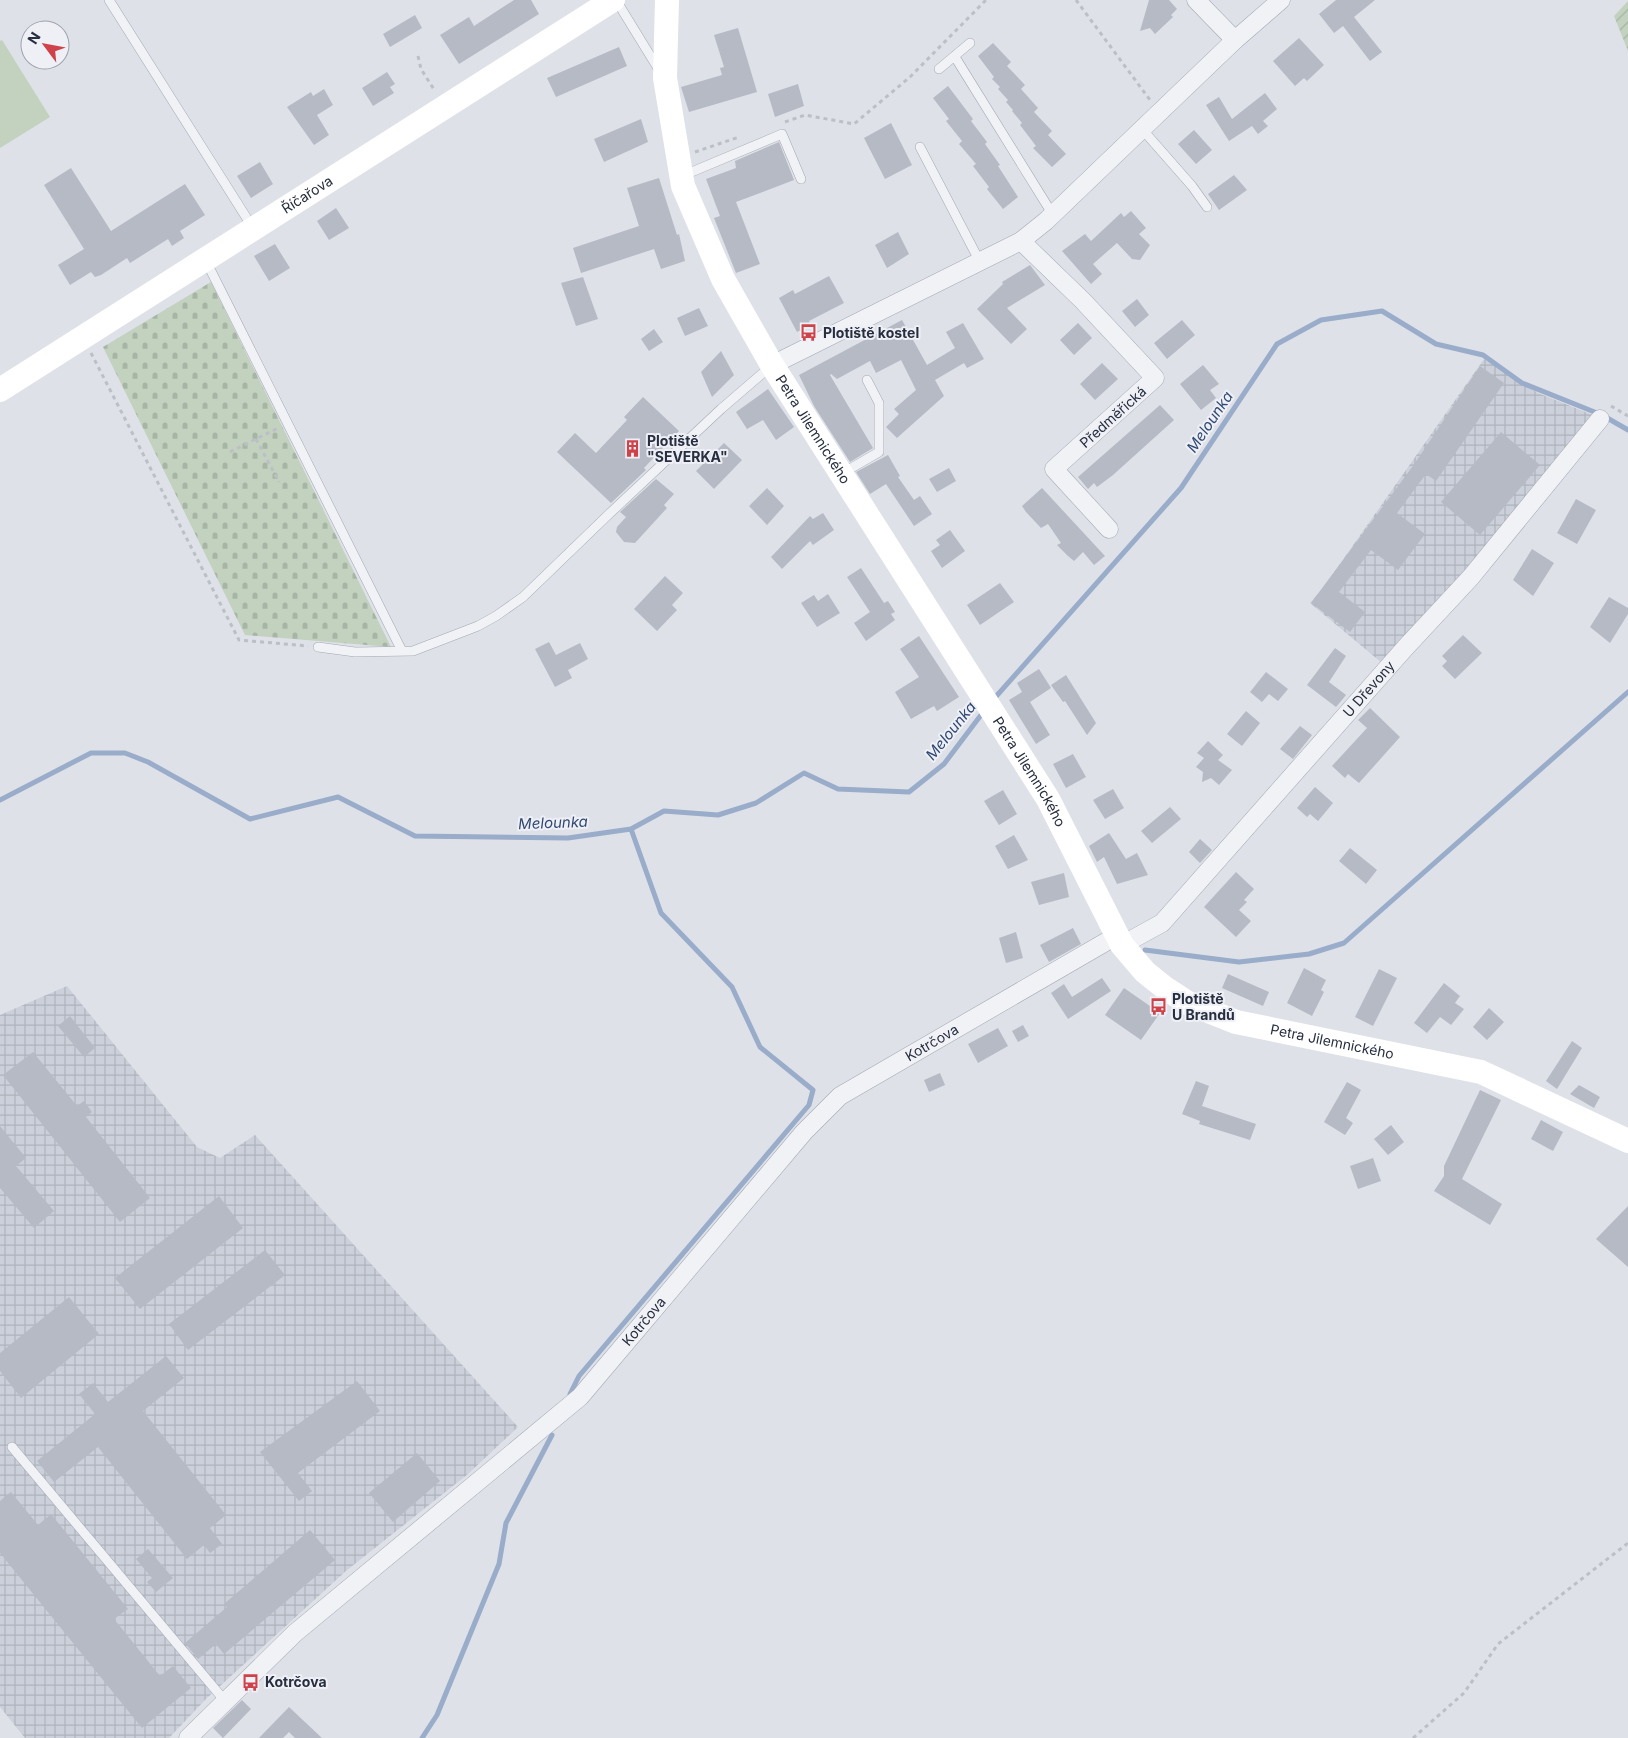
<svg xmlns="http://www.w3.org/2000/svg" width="1628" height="1738" viewBox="0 0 1628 1738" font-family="Inter,sans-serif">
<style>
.industrial{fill:url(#industrial-grid)}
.grass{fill:#c2d2bf}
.cemetery{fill:url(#cemetery-stones)}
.garden{fill:url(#garden-furrows)}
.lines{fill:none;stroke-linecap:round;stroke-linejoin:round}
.stream{stroke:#99acc9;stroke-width:5}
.building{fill:#b6bac5}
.lane-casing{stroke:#a3a8b2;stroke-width:10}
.street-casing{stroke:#a3a8b2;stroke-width:19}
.path{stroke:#bcbfc6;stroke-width:3;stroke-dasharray:4 4;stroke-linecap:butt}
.lane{stroke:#f1f2f6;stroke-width:9}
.street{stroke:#f1f2f6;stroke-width:18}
.secondary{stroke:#fff;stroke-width:24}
.labels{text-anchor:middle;stroke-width:4;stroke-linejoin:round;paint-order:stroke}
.street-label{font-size:14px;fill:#272e3f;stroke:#eef0f6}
.poi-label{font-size:14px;font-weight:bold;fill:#272e3f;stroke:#eef0f6;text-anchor:start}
.water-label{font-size:15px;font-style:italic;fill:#314973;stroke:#eef0f6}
</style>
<defs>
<pattern id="industrial-grid" width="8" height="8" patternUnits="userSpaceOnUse" patternTransform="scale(1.25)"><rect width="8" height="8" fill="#ccd0da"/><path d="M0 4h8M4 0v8" fill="none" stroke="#afb3bc"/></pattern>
<pattern id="cemetery-stones" width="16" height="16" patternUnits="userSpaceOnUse" patternTransform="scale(1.25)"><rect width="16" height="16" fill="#c2d2bf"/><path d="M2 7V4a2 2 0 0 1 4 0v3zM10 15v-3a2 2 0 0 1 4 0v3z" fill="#a7b5a5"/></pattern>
<pattern id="garden-furrows" width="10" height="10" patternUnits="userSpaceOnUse" patternTransform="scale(1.25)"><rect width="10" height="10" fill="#c2d2bf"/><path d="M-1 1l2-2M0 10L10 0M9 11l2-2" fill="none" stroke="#a7b5a5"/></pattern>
</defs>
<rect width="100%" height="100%" fill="#dee1e8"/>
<!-- industrial -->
<path class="industrial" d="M1484 359 1538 393 1603 419 1382 663 1310 603 1323 588Z
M67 986 197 1147 220 1158 255 1135 518 1427 468 1474 346 1571 207 1698 169 1738H25L0 1707V1015Z"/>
<!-- grass -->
<path class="grass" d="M2 40 50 117 0 148V41Z"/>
<!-- cemetery -->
<path class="cemetery" d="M211 282 391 647 245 635 103 347Z"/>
<!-- garden -->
<path class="garden" d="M1628 1V51L1614 16Z"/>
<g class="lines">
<!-- stream -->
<path class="stream" d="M992 701 1181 488 1277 344 1321 320 1382 311 1436 344 1483 355 1522 383 1602 415 1628 430
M0 800 91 753H125L148 762 250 819 338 797 415 836 568 838 631 829 664 811 718 815 756 803 804 773 838 789 909 792 944 764 984 711
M1145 950 1239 962 1309 954 1344 943 1628 692
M570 1394 579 1376 809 1105 813 1090 760 1047 732 987 661 913 631 829
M422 1738 437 1715 499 1564 506 1523 552 1435"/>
</g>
<!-- building -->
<path class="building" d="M514 0H531L539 14 459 64 440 35 469 17 474 26Z
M1149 0H1169L1177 9 1171 15 1173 17 1155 34 1150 28 1140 31Z
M1336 0H1375L1354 17 1382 52 1370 61 1343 26 1334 33 1319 14Z
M415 15 422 28 390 47 383 34Z
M738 28 757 92 689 112 681 87 722 75 720 68 724 67 714 35Z
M1299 38 1324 65 1307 81 1304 78 1295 86 1273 61Z
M993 43 1011 62 1007 66 1025 85 1021 89 1038 108 1034 112 1052 131 1048 135 1066 154 1052 167 1033 148 1036 146 1020 125 1022 123 1012 111 1013 110 1006 102 1008 100 998 89 1000 87 992 79 994 77 978 56Z
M619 47 627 66 556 97 547 78Z
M387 72 395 84 390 87 394 93 373 106 362 88Z
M798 84 804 106 775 117 768 94Z
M948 86 973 119 971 121 987 142 985 144 1000 165 998 166 1018 197 1003 209 987 189 989 187 973 166 976 164 959 144 962 141 946 121 949 119 933 98Z
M324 89 333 105 317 115 329 135 314 145 287 107 311 92 313 96Z
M1265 93 1277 109 1263 121 1268 126 1258 134 1252 126 1229 141 1206 105 1219 97 1232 119Z
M641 119 648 142 604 162 594 139Z
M891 123 912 165 885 179 864 138Z
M1194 130 1212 150 1196 164 1178 144Z
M779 142 794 180 736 202 760 264 736 273 714 218 720 216 706 179 736 168 735 161Z
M260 162 273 184 251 198 237 176Z
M71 168 111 231 185 184 205 215 180 231 184 238 172 246 168 239 130 263 127 258 101 275 95 277 91 272 70 285 58 265 84 249 44 185Z
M1234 175 1247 190 1219 210 1208 194Z
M659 178 677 235 679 234 685 261 661 269 654 249 581 273 573 248 639 226 627 188Z
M336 208 349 228 329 240 317 221Z
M1131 211 1146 228 1139 234 1150 245 1140 260 1132 259 1117 243 1093 264 1102 274 1091 284 1062 251 1085 234 1091 241 1121 213 1124 217Z
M898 232 909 254 887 268 875 245Z
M275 244 290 268 269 281 254 256Z
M1030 265 1045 285 1007 308 1027 329 1011 344 977 309 1003 284 1002 282Z
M829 276 844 303 809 321 811 325 797 332 779 298 793 290 795 294Z
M583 277 598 319 576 326 561 283Z
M1137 299 1149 315 1135 327 1122 311Z
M699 308 708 326 685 336 677 318Z
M902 320 927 365 955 348 946 332 963 323 984 359 967 368 964 363 935 380 944 396 897 438 886 427 899 414 894 409 916 390 901 360 876 373 870 361 837 379 831 374 830 375 873 448 850 462 814 406 799 375Z
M1182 320 1195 335 1167 359 1154 343Z
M1078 323 1092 338 1074 355 1060 340Z
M654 329 663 342 649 351 641 339Z
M721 351 734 375 712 397 701 372Z
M1102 363 1118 379 1095 400 1080 384Z
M1203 365 1219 384 1210 390 1216 398 1201 410 1180 384Z
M1480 366 1504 383 1436 481 1426 474 1397 513 1425 534 1398 570 1371 550 1339 592 1365 612 1350 632 1311 603 1413 466Z
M768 389 794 427 776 440 763 420 747 429 736 412Z
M643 397 679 431 644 468 646 470 611 503 557 452 575 433 596 453 627 420 624 417Z
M1160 405 1174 420 1113 475 1097 487 1094 483 1088 489 1078 477Z
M1501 432 1540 465 1480 535 1441 502Z
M724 443 742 460 714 489 696 471Z
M888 455 900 476 898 477 914 500 920 496 932 514 914 526 886 484 870 494 856 472Z
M949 468 956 481 937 492 929 479Z
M656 479 674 494 664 505 667 508 635 543 624 542 616 532 617 527 626 517 620 512Z
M767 488 784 506 767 525 749 506Z
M1042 488 1105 556 1094 565 1083 552 1074 561 1068 556 1057 545 1061 543 1048 524 1041 528 1026 512 1022 506Z
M1576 499 1596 510 1577 544 1557 533Z
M823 513 834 530 813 545 810 541 782 569 771 557 810 516 813 519Z
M950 530 965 551 942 568 931 551 940 545 936 540Z
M1532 549 1554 563 1533 596 1513 580Z
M861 568 884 603 888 601 895 612 891 614 895 620 866 641 854 623 870 612 847 577Z
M665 576 683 593 672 605 677 610 657 631 634 609Z
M1000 583 1014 602 980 625 967 605Z
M828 594 840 613 817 627 801 603 814 595 818 601Z
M1609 597 1628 608V614L1610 643 1590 627Z
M1463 635 1482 653 1455 679 1442 666 1447 661 1442 656Z
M919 636 959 697 937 711 934 706 911 719 895 692 919 677 900 649Z
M549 642 556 655 580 643 588 659 568 670 572 678 555 687 535 649Z
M1335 648 1346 656 1329 682 1346 695 1336 707 1307 685Z
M1039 669 1051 688 1030 702 1050 735 1036 744 1009 700 1022 692 1017 683Z
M1266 672 1288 689 1278 701 1269 694 1262 702 1250 692Z
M1066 675 1096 723 1087 735 1065 701 1063 702 1051 685Z
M1370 708 1400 737 1359 783 1348 774 1345 778 1332 766 1367 728 1358 720Z
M1246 711 1260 723 1242 746 1227 734Z
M1300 726 1312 735 1293 759 1280 749Z
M1208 741 1223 755 1218 760 1232 770 1219 785 1211 778 1202 782 1203 772 1196 767 1204 758 1197 753Z
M1073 754 1086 777 1066 788 1053 764Z
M1315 787 1333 803 1318 821 1310 814 1307 817 1297 808Z
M1113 789 1124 808 1105 819 1093 800Z
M1003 790 1017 814 999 825 984 801Z
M1170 807 1181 819 1152 843 1141 831Z
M1109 833 1126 859 1137 853 1148 875 1117 884 1104 857 1097 862 1089 846Z
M1014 835 1028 860 1008 869 995 846Z
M1200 839 1212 850 1200 863 1189 852Z
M1350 848 1377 870 1366 884 1339 861Z
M1236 872 1254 889 1244 900 1247 902 1239 910 1251 921 1236 937 1204 907Z
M1064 873 1069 897 1039 905 1031 882Z
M1073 928 1081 944 1049 962 1040 945Z
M1016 932 1023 958 1006 963 999 938Z
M1304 968 1326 980 1321 990 1324 992 1312 1016 1287 1003Z
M1379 969 1397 978 1373 1026 1355 1017Z
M1228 974 1269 992 1263 1006 1222 988Z
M1102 978 1111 991 1068 1019 1051 993 1064 984 1072 997Z
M1444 983 1460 996 1455 1003 1464 1009 1451 1025 1440 1017 1427 1033 1414 1023Z
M1124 988 1160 1013 1141 1040 1105 1015Z
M1489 1008 1504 1022 1487 1040 1473 1027Z
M70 1016 95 1048 84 1057 58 1026Z
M1023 1025 1029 1036 1018 1042 1012 1031Z
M998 1028 1008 1046 978 1063 968 1044Z
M1572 1041 1582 1048 1557 1089 1546 1081Z
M33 1052 77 1106 84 1101 92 1112 86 1117 150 1198 120 1222 3 1075Z
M940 1073 945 1085 929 1092 924 1080Z
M1196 1081 1209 1086 1202 1106 1256 1124 1250 1140 1199 1124 1200 1121 1182 1114Z
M1347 1082 1361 1090 1346 1118 1353 1123 1345 1135 1324 1122Z
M1579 1085 1600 1097 1594 1108 1570 1094Z
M1480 1090 1501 1100 1462 1179 1502 1204 1490 1225 1434 1191 1444 1176V1166Z
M1541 1120 1563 1132 1553 1151 1531 1139Z
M1391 1125 1404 1142 1388 1155 1374 1139Z
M0 1126 26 1158 16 1166 54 1211 34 1228 0 1188Z
M1373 1158 1381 1181 1358 1189 1350 1166Z
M219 1196 243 1228 140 1309 115 1278Z
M1628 1206V1267L1596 1239Z
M265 1250 285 1275 188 1350 169 1324Z
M69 1297 99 1334 21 1398 0 1371V1353Z
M166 1356 184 1378 143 1411 226 1515 210 1528 222 1544 210 1553 204 1545 187 1559 98 1447 54 1482 37 1461 95 1414 79 1394 93 1383 108 1402Z
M357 1381 380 1411 298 1473 312 1491 299 1501 260 1452Z
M417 1453 440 1481 393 1522 369 1493Z
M11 1492 38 1525 51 1514 128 1609 114 1619 160 1676 173 1666 191 1688 142 1728 0 1553V1501Z
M310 1530 335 1560 224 1654 216 1644 198 1659 185 1643 227 1607 224 1604Z
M148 1549 173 1578 156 1592 147 1582 152 1578 136 1559Z
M242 1700 251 1709 223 1738 213 1728Z
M289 1707 322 1738H295L289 1732 283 1738H259Z"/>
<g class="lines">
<defs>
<path id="lane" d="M109 0 253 228
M616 0 659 70
M955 57 1053 215
M939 69 970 43
M1142 129 1192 186 1207 207
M920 147 980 262
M682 176 782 134 801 179
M206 261 402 651
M841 474 879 452V403L867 380
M318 647 355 652 413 651 478 626 496 616 523 597 608 515 721 409 771 366
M12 1447 225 1701"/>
<g id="street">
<path d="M1196 0 1235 40"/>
<path d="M1021 241 1083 301 1155 378 1054 469 1109 529"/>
<path d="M772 365 1021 241 1046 221 1235 40 1281 0"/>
<path id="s1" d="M1122 945 1162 923 1405 648 1471 577 1600 419"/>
<path id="s2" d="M188 1738 295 1633 580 1397 804 1132 840 1096 1116 936"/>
</g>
</defs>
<!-- lane casing -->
<use href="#lane" class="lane-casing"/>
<!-- street casing -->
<use href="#street" class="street-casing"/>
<!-- path -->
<path class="path" d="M1076 0 1150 100
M418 56 421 69 435 91
M785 122 805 115 854 124 910 77 986 0
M695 152 739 137
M91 353 239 640 308 646
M1611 406 1628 416
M256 439 279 482
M230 452 278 428
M1413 1738 1464 1693 1498 1644 1628 1543"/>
<!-- lane -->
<use href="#lane" class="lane"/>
<!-- street -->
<use href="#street" class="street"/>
<!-- secondary -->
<g class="secondary">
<path id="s3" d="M667 0 665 78 683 186 723 279 772 365 1048 799 1122 945 1145 972 1165 988 1188 1003 1236 1022 1481 1072 1628 1141"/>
<path id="s4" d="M0 390 613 0"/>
</g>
</g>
<!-- icons -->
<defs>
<symbol id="bus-bare" viewBox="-9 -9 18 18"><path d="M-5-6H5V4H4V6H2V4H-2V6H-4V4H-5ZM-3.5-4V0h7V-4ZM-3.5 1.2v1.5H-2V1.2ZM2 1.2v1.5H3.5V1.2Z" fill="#cf424a" stroke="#eef0f6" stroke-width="2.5" paint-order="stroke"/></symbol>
<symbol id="building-bare" viewBox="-9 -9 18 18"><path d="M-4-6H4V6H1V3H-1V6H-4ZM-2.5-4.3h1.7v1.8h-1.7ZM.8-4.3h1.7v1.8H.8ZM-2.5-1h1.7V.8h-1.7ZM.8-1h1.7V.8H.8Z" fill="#cf424a" stroke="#eef0f6" stroke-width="2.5" paint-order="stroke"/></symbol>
</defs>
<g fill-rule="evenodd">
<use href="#bus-bare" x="796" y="320" width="25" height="25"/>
<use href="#building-bare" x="620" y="436" width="25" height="25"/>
<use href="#bus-bare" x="1146" y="994" width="25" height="25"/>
<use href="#bus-bare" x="238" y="1670" width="25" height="25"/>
</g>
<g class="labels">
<!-- street labels -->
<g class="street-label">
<text dy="5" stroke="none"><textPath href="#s4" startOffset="364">Říčařova</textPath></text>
<text transform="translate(1113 417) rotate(-42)" y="5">Předměřická</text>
<text dy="5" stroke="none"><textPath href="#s3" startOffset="464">Petra Jilemnického</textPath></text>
<text dy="5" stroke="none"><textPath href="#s1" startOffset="358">U Dřevony</textPath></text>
<text dy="5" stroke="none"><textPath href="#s3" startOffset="869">Petra Jilemnického</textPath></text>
<text dy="5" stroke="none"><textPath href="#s2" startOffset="1024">Kotrčova</textPath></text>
<text dy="5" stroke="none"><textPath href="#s3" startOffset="1304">Petra Jilemnického</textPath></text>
<text dy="5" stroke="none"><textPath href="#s2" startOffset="619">Kotrčova</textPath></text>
</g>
<!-- poi labels -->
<g class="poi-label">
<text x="823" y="338">Plotiště kostel</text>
<text x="647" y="446">Plotiště<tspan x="647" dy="16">"SEVERKA"</tspan></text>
<text x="1172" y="1004">Plotiště<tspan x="1172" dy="16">U Brandů</tspan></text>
<text x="265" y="1687">Kotrčova</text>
</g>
<!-- water labels -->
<g class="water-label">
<text transform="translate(1210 422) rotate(-56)" y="5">Melounka</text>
<text transform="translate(951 731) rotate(-51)" y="5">Melounka</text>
<text transform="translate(553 823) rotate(-2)" y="5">Melounka</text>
</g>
</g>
<!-- north arrow -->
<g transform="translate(45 45) rotate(302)"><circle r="24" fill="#eef0f6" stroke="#9ea2ad"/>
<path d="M0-4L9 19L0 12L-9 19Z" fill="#cf424a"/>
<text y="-8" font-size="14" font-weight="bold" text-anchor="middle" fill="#272e3f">N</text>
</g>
</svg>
